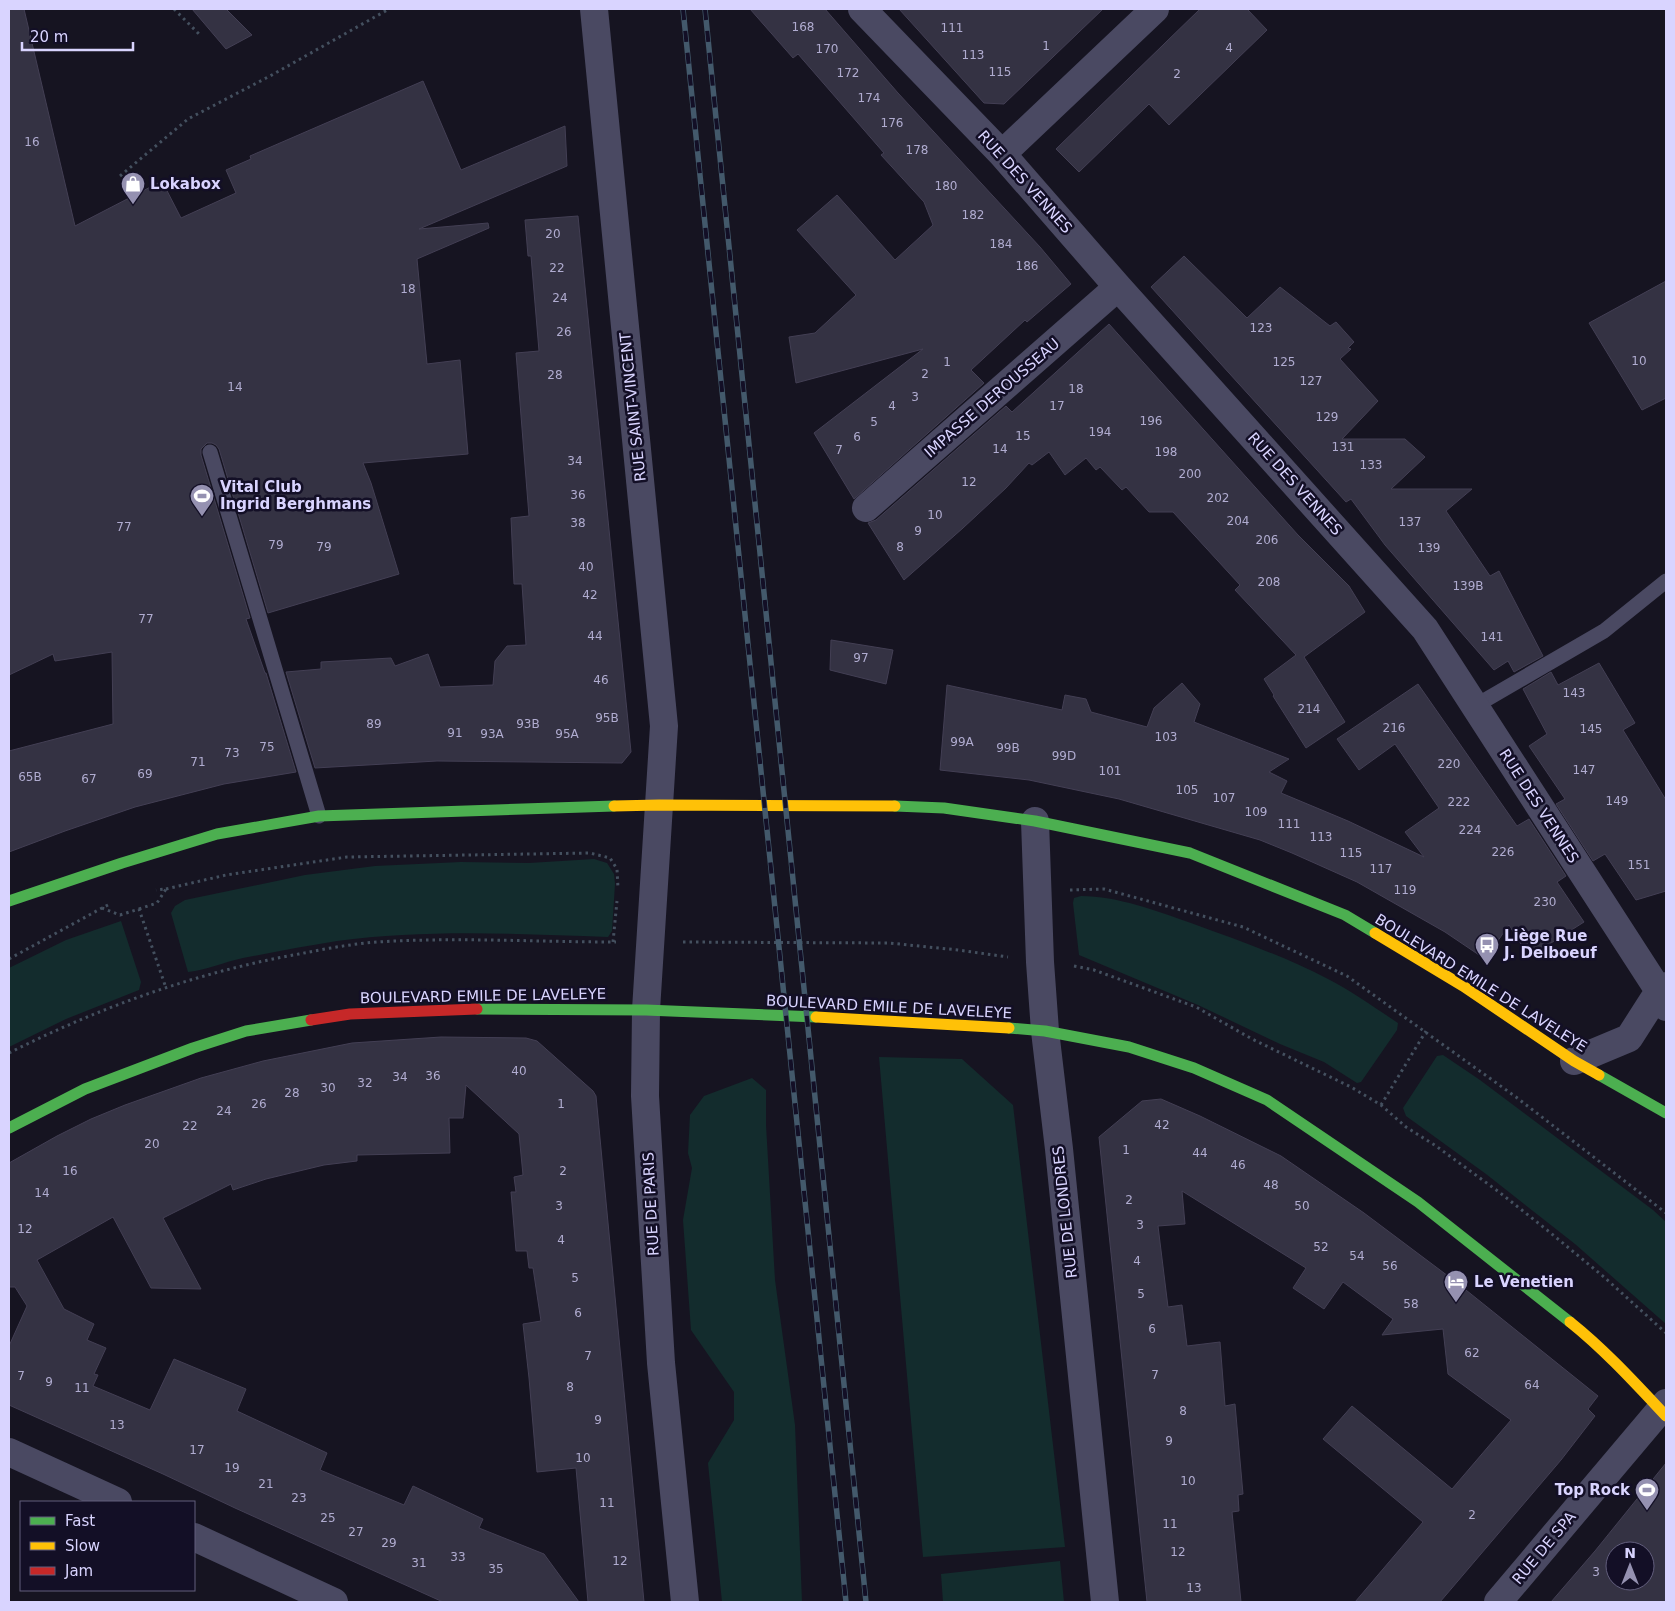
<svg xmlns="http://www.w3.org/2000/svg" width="1675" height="1611" viewBox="0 0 1675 1611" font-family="'DejaVu Sans',sans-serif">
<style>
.green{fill:#132c2d}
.building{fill:#343243;stroke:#433f54;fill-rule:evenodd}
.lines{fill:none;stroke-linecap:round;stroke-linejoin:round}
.path{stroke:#44505f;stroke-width:3;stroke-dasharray:2.5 4;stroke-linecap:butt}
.lane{stroke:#4a4962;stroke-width:15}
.street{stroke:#4a4962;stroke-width:28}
.fast{stroke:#4caf50;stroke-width:11}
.slow{stroke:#ffc107;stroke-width:11}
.jam{stroke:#c62828;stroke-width:11}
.rail-casing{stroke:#43596b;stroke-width:5.5}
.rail{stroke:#130f26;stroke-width:4;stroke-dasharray:11;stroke-linecap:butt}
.labels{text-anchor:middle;stroke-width:5;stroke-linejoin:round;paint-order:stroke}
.number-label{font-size:12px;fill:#b0acd0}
.street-label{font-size:15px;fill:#d9d4ff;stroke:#130f26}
.poi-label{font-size:15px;font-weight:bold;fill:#d9d4ff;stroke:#130f26;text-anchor:start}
</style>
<rect width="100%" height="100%" fill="#161421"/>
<!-- green -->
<path class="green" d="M594 859 607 863 614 874 615 884 612 931 608 937C518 934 427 929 337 941 306 946 274 952 243 958 224 962 207 970 188 972L171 913 175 906 185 900 305 875 375 866 461 862 529 863Z
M1081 896C1117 896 1157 911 1191 923 1237 940 1284 956 1328 979 1352 991 1375 1008 1398 1023L1397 1030 1361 1082 1357 1083 1324 1062 1280 1044 1198 1005 1079 955 1073 903 1074 898Z
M121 921 141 982 139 990 66 1019 9 1047V968L66 940Z
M1443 1055 1480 1080 1653 1210 1666 1222V1324L1575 1244 1486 1174 1406 1116 1403 1108 1437 1056Z
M879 1057 962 1059 1013 1105 1065 1547 923 1557Z
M752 1078 766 1090V1125L775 1280 795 1425 802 1602H722L708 1463 734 1420V1392L691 1330 683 1220 692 1168 688 1153 690 1115 704 1096Z
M1060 1561 1064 1602H943L941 1574Z"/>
<!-- building -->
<path class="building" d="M9 9H24L75 226 162 181 181 218 236 193 226 170 251 159 250 156 423 81 461 170 565 126 567 166 419 229 488 223 489 228 417 259 427 364 460 360 468 454 363 463 371 483 399 574 268 613 219 449 216 445 212 443H207L201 449V455L250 618 246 619 265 673H266L296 772 224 784 135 807 65 831 9 852V751L113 724 112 652 55 661 53 654 9 675Z
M192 9H226L252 35 226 49Z
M750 9H825L898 93 1040 247 1071 284 1027 322 1025 320 971 370 984 383 854 499 814 433 923 349 796 383 789 337 815 333 856 295 797 230 837 195 895 260 933 225 924 202 881 155 884 153 798 54 793 58Z
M899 9H1103L1004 104 984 103Z
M1200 9H1247L1267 30 1169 125 1149 104 1079 172 1056 149Z
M578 216 631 752 622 763 437 761 315 768 286 672 321 669V662L391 658 395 666 428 654 440 687 493 685 495 661 507 646 526 645 522 584H514L511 518 529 516 516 353 539 351 531 256H528L525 220Z
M1184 256 1247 318 1280 287 1330 326 1336 322 1354 342 1348 348 1351 349 1340 359 1378 401 1342 439H1405L1425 457 1391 489H1472L1446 511 1490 576 1499 571 1543 656 1514 672 1508 661 1494 670 1385 545 1351 499 1346 502 1151 287Z
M1666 281V398L1642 410 1589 323Z
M1109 324 1298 535 1349 586 1365 612 1304 657 1345 722 1306 748 1273 696 1274 695 1264 679 1296 655 1235 590 1240 585 1173 512H1149L1126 487 1122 490 1100 467 1096 470 1086 458 1065 475 1049 452 1032 465 1029 463 1006 488 963 528 904 580 868 523 876 520 1006 406 1012 412Z
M831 640 893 650 886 684 830 670Z
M1599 663 1635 723 1623 730 1666 800V891L1636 900 1605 854 1593 861 1556 804 1565 799 1529 746 1547 734 1523 689 1551 672 1558 685Z
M1182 683 1200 704 1194 722 1289 759 1269 772 1287 781 1281 793 1348 821 1424 857 1405 832 1439 808 1395 744 1359 770 1337 739 1418 684 1517 826 1529 819 1566 876 1557 882 1584 922 1529 957 1509 925 1485 959 1445 932 1357 882 1292 853 1260 840 1119 799 1029 780 940 770 947 685 1062 710 1065 695 1086 699 1091 712 1147 727 1154 708Z
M441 1037 526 1038 537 1041 593 1091 596 1096 644 1602H588L576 1468 537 1472 529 1378 523 1324 541 1321 533 1268H529L527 1251H516L511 1192H516L514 1177 523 1175 519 1134 466 1085 463 1118H449L450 1153 357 1155V1161L324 1165 266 1179 233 1190 231 1184 163 1218 201 1289 151 1288 113 1217 37 1260 64 1309 94 1324 87 1340 106 1348 94 1374 98 1375 93 1386 150 1410 174 1359 246 1389 237 1411 327 1453 320 1470 404 1505 413 1486 483 1519 479 1528 544 1554 579 1602H443L235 1508 163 1474 9 1405V1346L27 1306 15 1287H9V1163L57 1136 91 1119 125 1105 201 1078 263 1061 352 1043Z
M1161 1099 1200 1116 1281 1156 1364 1213 1456 1282 1598 1396 1588 1409 1595 1416 1561 1460 1440 1602H1355L1423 1522 1323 1439 1352 1406 1452 1489 1511 1420 1448 1374 1443 1329 1382 1335 1393 1319 1343 1282 1324 1309 1293 1288 1306 1268 1182 1191 1185 1224 1158 1226 1168 1307 1182 1305 1187 1346 1220 1342 1225 1406 1235 1404 1243 1494 1238 1495 1239 1511 1232 1512 1241 1602H1147L1099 1137 1142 1101Z
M1666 1463V1602H1551L1595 1551ZM1615 1551H1645V1581H1615Z"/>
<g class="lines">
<!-- path -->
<path class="path" d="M174 9 200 35
M120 176 188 119 270 76 389 9
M166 889 226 875 347 857 590 853 610 858 617 869 618 888
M1070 890 1104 889 1243 927 1347 976 1516 1097 1666 1213
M108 905 102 908 120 915 139 909 166 988
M139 909 157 903 166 889 156 890
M613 942 617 901
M683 942 889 943 958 950 1008 957
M9 959 102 908
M1074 966 1094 970 1196 1007 1252 1039 1351 1087 1381 1105 1406 1127 1436 1146 1499 1192 1547 1230 1604 1277 1666 1333
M9 1053C100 1007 198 972 299 954 324 949 351 944 377 942 457 937 537 942 616 942
M1381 1105 1426 1031"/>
<!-- lane -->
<path class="lane" d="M210 452 319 816
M1475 706 1604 631 1666 581"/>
<!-- street -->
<path class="street" d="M594 9 664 726 646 1010 645 1096 661 1363 685 1602
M862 9 1002 154 1118 287 1425 629 1659 991 1666 1007
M1002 154 1155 9
M866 508 1118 287
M1035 821 1040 962 1045 1031 1059 1149 1105 1602
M1574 1061 1629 1038 1659 991 1666 986
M9 1452 118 1502
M194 1537 334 1602
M1498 1602 1666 1403"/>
<!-- fast -->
<path class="fast" d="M895 806 944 808 1035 821 1190 853 1345 915 1375 933
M9 901 122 863 217 834 319 816 614 806
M477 1009 646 1010 816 1017
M1009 1028 1045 1031 1129 1047 1194 1068 1267 1100 1418 1202 1570 1322
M1599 1075 1666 1113
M9 1128 85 1089 193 1048 246 1031 311 1020"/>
<!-- slow -->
<path class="slow" d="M614 806 659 805 895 806
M1375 933 1463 986 1574 1061 1599 1075
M816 1017 1009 1028
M1570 1322C1605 1350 1635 1383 1666 1416"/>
<!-- jam -->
<path class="jam" d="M311 1020 350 1014 477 1009"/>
<defs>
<path id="rail" d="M683 9 846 1602
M705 9 866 1602"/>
</defs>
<!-- rail casing -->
<use href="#rail" class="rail-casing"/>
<!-- rail -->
<use href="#rail" class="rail"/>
</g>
<!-- icons -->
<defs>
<symbol id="shop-pin" viewBox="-11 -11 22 30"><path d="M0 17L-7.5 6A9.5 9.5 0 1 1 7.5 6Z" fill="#9591b1" stroke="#130f26"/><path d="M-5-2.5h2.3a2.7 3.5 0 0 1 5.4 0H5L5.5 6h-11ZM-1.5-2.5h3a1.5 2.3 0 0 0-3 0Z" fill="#fff"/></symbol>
<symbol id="stadium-pin" viewBox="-11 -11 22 30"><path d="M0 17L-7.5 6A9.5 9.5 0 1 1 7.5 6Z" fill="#9591b1" stroke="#130f26"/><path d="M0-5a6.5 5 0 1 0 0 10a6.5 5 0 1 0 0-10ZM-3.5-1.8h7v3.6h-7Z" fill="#fff"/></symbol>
<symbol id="bus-pin" viewBox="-11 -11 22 30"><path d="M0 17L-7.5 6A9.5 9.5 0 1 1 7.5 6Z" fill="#9591b1" stroke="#130f26"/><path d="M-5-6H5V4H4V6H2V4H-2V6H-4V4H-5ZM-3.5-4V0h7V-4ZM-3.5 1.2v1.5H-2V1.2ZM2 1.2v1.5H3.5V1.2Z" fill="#fff"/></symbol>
<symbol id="hotel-pin" viewBox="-11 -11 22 30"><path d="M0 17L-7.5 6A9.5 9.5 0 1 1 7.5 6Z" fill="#9591b1" stroke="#130f26"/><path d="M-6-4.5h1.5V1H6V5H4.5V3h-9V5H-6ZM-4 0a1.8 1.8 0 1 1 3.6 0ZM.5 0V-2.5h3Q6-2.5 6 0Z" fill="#fff"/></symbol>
</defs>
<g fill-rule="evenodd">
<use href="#shop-pin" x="119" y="170" width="28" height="38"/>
<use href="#stadium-pin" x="188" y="482" width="28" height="38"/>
<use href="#bus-pin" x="1473" y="931" width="28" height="38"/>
<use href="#hotel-pin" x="1442" y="1268" width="28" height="38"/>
<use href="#stadium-pin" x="1633" y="1476" width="28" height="38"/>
</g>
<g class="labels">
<!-- number labels -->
<g class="number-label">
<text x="803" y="31">168</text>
<text x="952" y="32">111</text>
<text x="1046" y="50">1</text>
<text x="1229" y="52">4</text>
<text x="827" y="53">170</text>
<text x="973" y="59">113</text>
<text x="1000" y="76">115</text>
<text x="848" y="77">172</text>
<text x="1177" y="78">2</text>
<text x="869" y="102">174</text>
<text x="892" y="127">176</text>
<text x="32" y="146">16</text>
<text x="917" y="154">178</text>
<text x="946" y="190">180</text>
<text x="973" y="219">182</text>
<text x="553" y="238">20</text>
<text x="1001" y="248">184</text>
<text x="1027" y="270">186</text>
<text x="557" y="272">22</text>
<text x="408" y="293">18</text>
<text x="560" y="302">24</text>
<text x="1261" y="332">123</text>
<text x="564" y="336">26</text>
<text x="1639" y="365">10</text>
<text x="947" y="366">1</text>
<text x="1284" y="366">125</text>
<text x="925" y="378">2</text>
<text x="555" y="379">28</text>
<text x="1311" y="385">127</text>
<text x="235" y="391">14</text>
<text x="1076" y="393">18</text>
<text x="915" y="401">3</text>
<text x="892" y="410">4</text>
<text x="1057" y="410">17</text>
<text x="1327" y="421">129</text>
<text x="1151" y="425">196</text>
<text x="874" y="426">5</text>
<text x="1100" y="436">194</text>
<text x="1023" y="440">15</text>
<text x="857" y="441">6</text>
<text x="1343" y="451">131</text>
<text x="1000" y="453">14</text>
<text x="839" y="454">7</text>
<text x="1166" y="456">198</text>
<text x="575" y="465">34</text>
<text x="1371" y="469">133</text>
<text x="1190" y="478">200</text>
<text x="969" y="486">12</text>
<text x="578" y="499">36</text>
<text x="1218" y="502">202</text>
<text x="935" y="519">10</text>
<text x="1238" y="525">204</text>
<text x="1410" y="526">137</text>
<text x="578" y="527">38</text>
<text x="124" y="531">77</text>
<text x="918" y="535">9</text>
<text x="1267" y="544">206</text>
<text x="276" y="549">79</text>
<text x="324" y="551">79</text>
<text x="900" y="551">8</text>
<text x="1429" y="552">139</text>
<text x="586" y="571">40</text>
<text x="1269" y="586">208</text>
<text x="1468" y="590">139B</text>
<text x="590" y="599">42</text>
<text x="146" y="623">77</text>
<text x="595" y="640">44</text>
<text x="1492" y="641">141</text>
<text x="861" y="662">97</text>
<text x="601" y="684">46</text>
<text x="1574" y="697">143</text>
<text x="1309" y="713">214</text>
<text x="607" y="722">95B</text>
<text x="374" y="728">89</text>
<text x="528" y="728">93B</text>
<text x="1394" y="732">216</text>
<text x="1591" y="733">145</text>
<text x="455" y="737">91</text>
<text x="492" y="738">93A</text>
<text x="567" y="738">95A</text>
<text x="1166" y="741">103</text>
<text x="962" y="746">99A</text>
<text x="267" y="751">75</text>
<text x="1008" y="752">99B</text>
<text x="232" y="757">73</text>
<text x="1064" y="760">99D</text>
<text x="198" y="766">71</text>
<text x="1449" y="768">220</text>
<text x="1584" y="774">147</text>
<text x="1110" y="775">101</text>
<text x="145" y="778">69</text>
<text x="30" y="781">65B</text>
<text x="89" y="783">67</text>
<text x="1187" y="794">105</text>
<text x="1224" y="802">107</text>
<text x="1617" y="805">149</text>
<text x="1459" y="806">222</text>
<text x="1256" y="816">109</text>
<text x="1289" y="828">111</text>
<text x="1470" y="834">224</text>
<text x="1321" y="841">113</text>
<text x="1503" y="856">226</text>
<text x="1351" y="857">115</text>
<text x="1639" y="869">151</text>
<text x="1381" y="873">117</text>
<text x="1405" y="894">119</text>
<text x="1545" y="906">230</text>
<text x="519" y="1075">40</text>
<text x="433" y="1080">36</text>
<text x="400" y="1081">34</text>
<text x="365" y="1087">32</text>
<text x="328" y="1092">30</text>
<text x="292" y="1097">28</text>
<text x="259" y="1108">26</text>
<text x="561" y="1108">1</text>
<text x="224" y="1115">24</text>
<text x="1162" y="1129">42</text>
<text x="190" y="1130">22</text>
<text x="152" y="1148">20</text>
<text x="1126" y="1154">1</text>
<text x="1200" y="1157">44</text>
<text x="1238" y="1169">46</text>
<text x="70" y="1175">16</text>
<text x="563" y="1175">2</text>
<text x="1271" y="1189">48</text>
<text x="42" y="1197">14</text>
<text x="1129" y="1204">2</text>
<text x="559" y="1210">3</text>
<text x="1302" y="1210">50</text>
<text x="1140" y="1229">3</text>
<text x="25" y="1233">12</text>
<text x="561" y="1244">4</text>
<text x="1321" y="1251">52</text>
<text x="1357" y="1260">54</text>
<text x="1137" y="1265">4</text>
<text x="1390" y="1270">56</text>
<text x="575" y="1282">5</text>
<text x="1141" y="1298">5</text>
<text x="1411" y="1308">58</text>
<text x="578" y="1317">6</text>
<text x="1152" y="1333">6</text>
<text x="1472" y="1357">62</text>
<text x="588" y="1360">7</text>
<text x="1155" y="1379">7</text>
<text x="21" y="1380">7</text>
<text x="49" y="1386">9</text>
<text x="1532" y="1389">64</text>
<text x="570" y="1391">8</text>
<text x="82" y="1392">11</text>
<text x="1183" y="1415">8</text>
<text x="598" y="1424">9</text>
<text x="117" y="1429">13</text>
<text x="1169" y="1445">9</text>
<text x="197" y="1454">17</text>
<text x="583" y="1462">10</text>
<text x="232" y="1472">19</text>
<text x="1188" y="1485">10</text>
<text x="266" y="1488">21</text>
<text x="299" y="1502">23</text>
<text x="607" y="1507">11</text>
<text x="1472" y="1519">2</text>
<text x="328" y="1522">25</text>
<text x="1170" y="1528">11</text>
<text x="356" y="1536">27</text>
<text x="389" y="1547">29</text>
<text x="1178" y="1556">12</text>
<text x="458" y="1561">33</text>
<text x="620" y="1565">12</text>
<text x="419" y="1567">31</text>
<text x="496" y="1573">35</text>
<text x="1596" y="1576">3</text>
<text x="1194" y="1592">13</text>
</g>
<!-- street labels -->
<g class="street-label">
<text transform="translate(1025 182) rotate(48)" y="5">RUE DES VENNES</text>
<text transform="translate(992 398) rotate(-41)" y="5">IMPASSE DEROUSSEAU</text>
<text transform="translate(633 407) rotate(-96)" y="5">RUE SAINT-VINCENT</text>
<text transform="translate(1295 484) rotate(48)" y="5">RUE DES VENNES</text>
<text transform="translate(1539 806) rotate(57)" y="5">RUE DES VENNES</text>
<text transform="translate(1481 983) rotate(32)" y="5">BOULEVARD EMILE DE LAVELEYE</text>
<text transform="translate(483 996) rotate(-1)" y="5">BOULEVARD EMILE DE LAVELEYE</text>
<text transform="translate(889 1007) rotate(3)" y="5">BOULEVARD EMILE DE LAVELEYE</text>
<text transform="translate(651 1204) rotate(-93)" y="5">RUE DE PARIS</text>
<text transform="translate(1065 1212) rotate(-96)" y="5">RUE DE LONDRES</text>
<text transform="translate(1544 1548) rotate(-50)" y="5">RUE DE SPA</text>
</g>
<!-- poi labels -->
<g class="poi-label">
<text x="150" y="189">Lokabox</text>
<text x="220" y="492">Vital Club<tspan x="220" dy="17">Ingrid Berghmans</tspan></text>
<text x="1504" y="941">Liège Rue<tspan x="1504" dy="17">J. Delboeuf</tspan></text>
<text x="1474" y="1287">Le Venetien</text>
<text x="1630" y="1495" text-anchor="end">Top Rock</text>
</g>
</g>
<!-- border -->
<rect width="1675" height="1611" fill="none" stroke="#d9d4ff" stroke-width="20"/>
<!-- legend -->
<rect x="20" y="1501" width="175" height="90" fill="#130f26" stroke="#625e7d"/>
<rect x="30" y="1517" width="25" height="8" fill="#4caf50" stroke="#625e7d"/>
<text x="65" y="1526" font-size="15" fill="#d9d4ff">Fast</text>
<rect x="30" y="1542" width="25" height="8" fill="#ffc107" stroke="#625e7d"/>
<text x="65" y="1551" font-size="15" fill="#d9d4ff">Slow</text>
<rect x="30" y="1567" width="25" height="8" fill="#c62828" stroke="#625e7d"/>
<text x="65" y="1576" font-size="15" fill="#d9d4ff">Jam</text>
<!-- north arrow -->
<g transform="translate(1630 1566)"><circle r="24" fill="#130f26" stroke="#625e7d"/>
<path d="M0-4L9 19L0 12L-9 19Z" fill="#9591b1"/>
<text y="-8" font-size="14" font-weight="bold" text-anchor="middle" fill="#d9d4ff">N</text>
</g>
<!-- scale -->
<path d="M22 42v8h111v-8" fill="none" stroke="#d9d4ff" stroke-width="2.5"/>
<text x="30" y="42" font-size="15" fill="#d9d4ff" stroke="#130f26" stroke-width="4" paint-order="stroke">20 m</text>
</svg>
